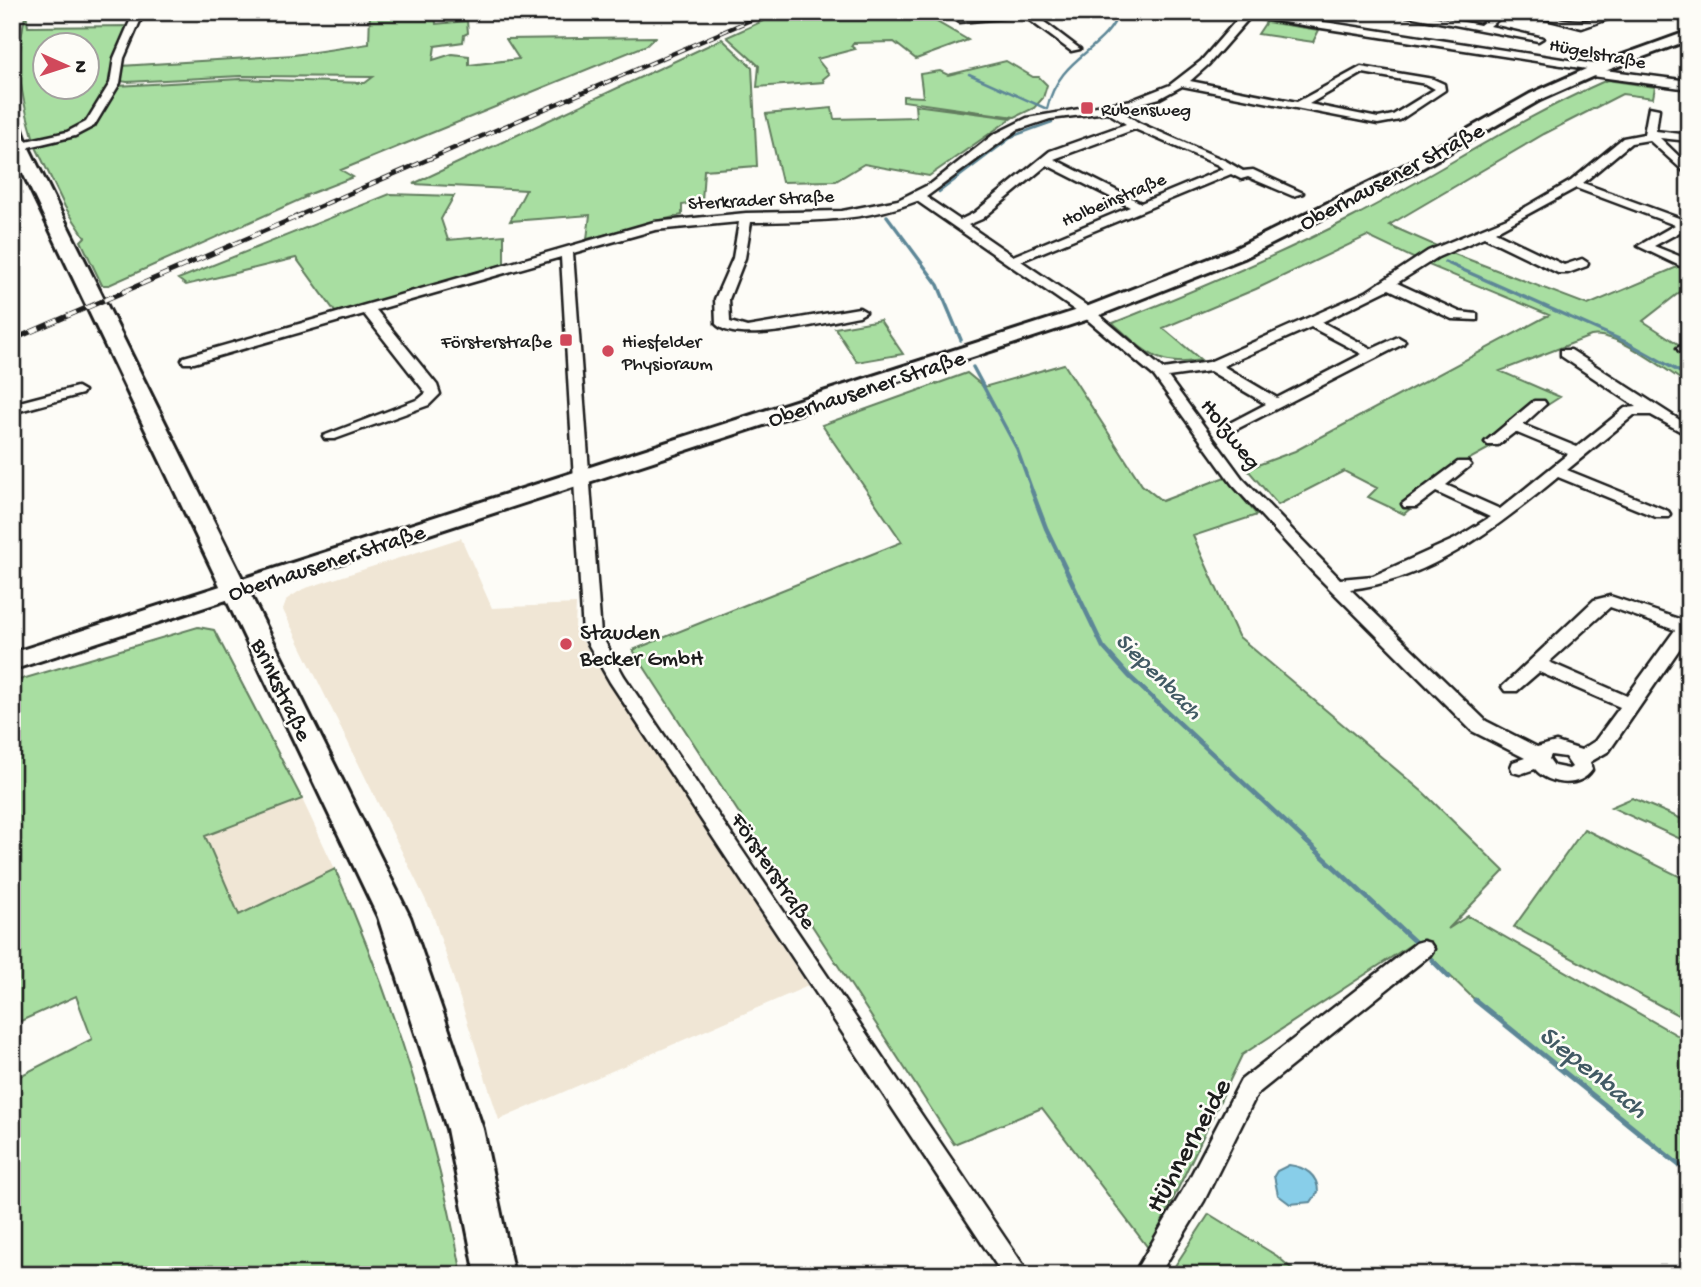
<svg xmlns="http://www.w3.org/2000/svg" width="1701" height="1287" viewBox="0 0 1701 1287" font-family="'Gochi Hand',sans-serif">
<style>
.built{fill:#f0e6d5}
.green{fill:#a8dea1;stroke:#627d5e;stroke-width:2;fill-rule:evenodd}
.water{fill:#88cee9;stroke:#5d8797;stroke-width:2}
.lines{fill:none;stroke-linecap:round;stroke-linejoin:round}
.stream-far3{stroke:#5d8797;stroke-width:2.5}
.stream-far2{stroke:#5d8797;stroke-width:3.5}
.stream-far1{stroke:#5d8797;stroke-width:4.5}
.stream{stroke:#5d8797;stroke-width:5}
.minor-casing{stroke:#1c1c1c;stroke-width:5}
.tertiary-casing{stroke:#1c1c1c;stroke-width:5}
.secondary-casing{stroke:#1c1c1c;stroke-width:6}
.primary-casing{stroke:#1c1c1c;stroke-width:6}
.minor{fill:#fdfcf7;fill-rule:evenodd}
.tertiary{fill:#fdfcf7;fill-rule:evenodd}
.secondary{fill:#fdfcf7;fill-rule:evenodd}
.primary{fill:#fdfcf7;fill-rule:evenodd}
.rail-far1-casing{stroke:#1c1c1c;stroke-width:4.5}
.rail-casing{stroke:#1c1c1c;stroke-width:5}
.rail-far1{stroke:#fdfcf7;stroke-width:2.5;stroke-dasharray:8;stroke-linecap:butt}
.rail{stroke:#fdfcf7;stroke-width:3.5;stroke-dasharray:10;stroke-linecap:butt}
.poi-dot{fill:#d1495b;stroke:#fdfcf7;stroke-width:2.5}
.labels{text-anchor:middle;stroke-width:5;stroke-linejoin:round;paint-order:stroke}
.far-street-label{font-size:19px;fill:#1c1c1c;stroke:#fdfcf7}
.far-poi-label{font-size:19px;fill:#1c1c1c;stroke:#fdfcf7;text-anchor:start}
.street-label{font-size:23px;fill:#1c1c1c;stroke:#fdfcf7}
.poi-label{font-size:23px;fill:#1c1c1c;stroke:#fdfcf7;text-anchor:start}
.water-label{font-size:24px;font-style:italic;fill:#425a64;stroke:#fdfcf7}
.near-water-label{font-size:28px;font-style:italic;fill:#425a64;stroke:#fdfcf7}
.near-street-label{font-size:28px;fill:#1c1c1c;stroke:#fdfcf7}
</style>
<rect width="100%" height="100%" fill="#fdfcf7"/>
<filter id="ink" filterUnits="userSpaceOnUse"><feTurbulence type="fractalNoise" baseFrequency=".0143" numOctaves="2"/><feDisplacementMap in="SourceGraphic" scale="14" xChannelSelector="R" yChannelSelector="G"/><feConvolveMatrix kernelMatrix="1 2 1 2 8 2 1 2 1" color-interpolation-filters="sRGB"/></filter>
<g filter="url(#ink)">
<!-- built -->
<path class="built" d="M461 538 492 608 576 604 575 629 808 986 499 1120 433 915 283 610 287 599 303 589Z
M302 799 335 869 239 915 205 836Z"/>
<!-- green -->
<path class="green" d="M26 12 28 27 128 26C126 58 104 112 76 130 65 137 48 139 35 143 20 94 14 63 26 12ZM46 46H88V88H46Z
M370 12H435L436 24 467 21 468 33 464 35 463 42 435 46 433 60 452 54 469 56V65L519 59 506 39 655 37 647 45 341 170 353 177 304 196 306 197 109 285H102L81 241 85 237 65 207 36 147C85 131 92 131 117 86L240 79 365 83 373 77 240 76 127 82 121 81V66L294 55 369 44Z
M783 12H911L935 21 968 40 916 59 894 42 853 43 851 46 855 49 817 59 829 74 823 79 824 82 757 87 759 66 727 37Z
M1266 22 1319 30 1313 42 1258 34Z
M722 39 752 67 757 166 704 170 702 202 682 205V215L587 239 590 215 510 221 526 190 413 184Z
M1006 61 1033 77H1039L1047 85 1043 98 1034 108 1015 117 903 101V96L923 97 920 74 940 71 948 75Z
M1607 80 1655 87 1653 98 1622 94 1544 134 1389 225 1439 247 1415 259 1367 236 1256 289 1163 328 1201 360C1157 369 1144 350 1113 323 1194 291 1275 257 1353 217 1438 173 1518 119 1607 80Z
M915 105 1012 118 929 176 864 164 836 181 782 182 766 114 832 108 834 119 916 117Z
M390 194 454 196 441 219 448 240 504 235V264L336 313 296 258 186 285 178 279Z
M1449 252 1588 305 1689 262V285L1643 321 1689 351V385C1667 371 1617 331 1591 336L1500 371 1560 397 1546 406 1535 402 1489 442 1495 445 1464 462 1404 514 1368 497 1377 488 1344 471 1278 505 1247 469 1295 451 1549 315 1426 264Z
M880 320 903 354 857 362 835 328Z
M1064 364 1142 485 1162 501 1225 477 1257 515 1193 536 1238 636 1424 793 1504 871 1448 929 1468 916 1689 1042V1172L1475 1000 1415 942 1242 1055 1149 1249 1042 1108 954 1144 633 650 902 542 822 425 967 373 984 387Z
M198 627 214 630 302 799 205 836 239 915 335 869C393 1001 436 1133 462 1275H12V1080L92 1039 76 996 12 1025V682Z
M1632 798 1689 822V843L1611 807Z
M1584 829 1689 881V1021L1514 927Z
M1209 1214 1277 1256 1299 1275H1169Z"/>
<!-- water -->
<path class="water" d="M1289 1165C1305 1167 1318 1175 1318 1192L1311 1202 1290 1204 1278 1195 1274 1176 1277 1171Z"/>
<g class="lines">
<!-- stream-far3 -->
<path class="stream-far3" d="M969 74 1047 109C1059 55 1105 52 1119 12
M939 192 1013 136 1052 122"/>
<!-- stream-far2 -->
<path class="stream-far2" d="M887 216 938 285 961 340
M1445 262 1628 343 1689 377
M973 367 1017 449 1033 493"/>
<!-- stream-far1 -->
<path class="stream-far1" d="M1032 491 1046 528 1103 647 1129 676 1308 843"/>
<!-- stream -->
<path class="stream" d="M1306 841 1415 942
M1432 960 1449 977
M1475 1000 1689 1173"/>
<defs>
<path id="minor" d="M134 12H144L124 58 120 83 94 126 75 136 12 151V144L67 132 86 122 110 83 114 58Z
M1003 12H1045L1035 15 1080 49 1071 51 1024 16 960 22 955 19 960 16Z
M1235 12H1261L1600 65 1605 68 1600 71 1250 17 1208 65 1190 81 1297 102 1361 67 1433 79 1444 84 1445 90 1400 120 1378 124 1182 86 1160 98 1119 109 1139 123 1226 161 1243 171 1253 170 1303 193 1293 196 1248 177 1241 179 1231 174 1021 261 1093 310 1163 369 1209 362 1366 292 1428 251 1507 218 1571 181 1623 138 1644 134 1649 107 1659 109 1656 131 1689 135V141L1660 138 1689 166V176L1649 140 1631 143 1583 183 1684 220 1689 218V227L1654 246 1689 260V266H1680L1638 246 1675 225 1576 188 1495 232 1564 265 1582 259 1588 263 1587 266 1568 273H1558L1484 237 1438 257 1397 283 1460 312 1477 314V320L1452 319 1389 289 1322 322 1372 349 1398 337 1405 341 1403 344 1231 432 1224 428 1226 425 1266 404 1210 371 1168 377 1242 478 1340 579 1373 576 1455 539 1490 517 1436 492 1416 507H1404L1402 504 1458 462H1468L1471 465 1446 485 1500 509 1568 454 1515 432 1498 445H1488L1485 442 1534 401H1544L1546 404 1523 425 1577 447 1625 408 1637 407 1561 356V350H1571L1689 426V436L1651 415H1634L1567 470 1668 511 1670 514 1668 517H1656L1558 477C1499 526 1429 581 1350 589L1486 721 1537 747 1556 742 1581 750 1595 741 1620 707 1539 672 1517 691H1505L1502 687 1594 600 1610 596 1682 620 1689 616V635L1609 751 1590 762 1592 770C1579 789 1548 785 1535 769L1520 774 1513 772 1511 767 1513 762 1525 758 1472 731 1313 572 1232 484 1154 376 1083 316 917 201C865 222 806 221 751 222L745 258 729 299 730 322 747 327 859 308 866 312 859 316C829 321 737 347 716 324L715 299 733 258 739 222 655 230 573 253 601 635 624 676 1030 1275H1003L610 682 583 635 561 257 376 310 437 385 440 394 429 405 335 439H325L323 436 419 399 426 393 364 314 194 363H184L182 360 184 357 654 222 746 213 842 211 898 200 932 183 993 135 1027 118 1132 100 1170 85 1201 61 1241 15ZM1363 73 1426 84 1435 89 1393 115 1378 118 1309 104ZM1107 112 1126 124 1050 151 974 213 960 220 926 197 1017 130 1050 119ZM1135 129 1218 165 1223 169 1141 203 1054 159ZM1047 165 1130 207 1013 256 968 225 982 219ZM1311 327 1362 354 1277 398 1223 366ZM1610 607 1675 630 1627 696 1549 662ZM1551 755 1565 757 1572 767 1569 769 1554 766 1549 759Z
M1387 12H1410L1480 25 1496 12H1507L1490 26 1543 38 1538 41Z
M1519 12C1540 12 1559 20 1579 21 1593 22 1611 12 1628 12L1582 28Z
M1689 343V351H1679L1677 348Z
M77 387 84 391 82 394 12 413V404Z
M1423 941 1430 943 1434 949 1430 955 1257 1094 1204 1201 1159 1275H1133L1186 1185 1241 1080 1416 943Z"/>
<path id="tertiary" d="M1589 68 1689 81V89L1585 75 1583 72Z"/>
<path id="secondary" d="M1689 31V40L1605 71 1540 100 1415 172 1244 258 1095 317 12 670V653L1081 309 1232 250 1403 166 1530 94 1595 65Z"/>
<path id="primary" d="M12 12H20L12 19Z
M12 119 20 124 28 146 410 917 483 1129 514 1275H476L447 1129 378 917 12 150Z"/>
</defs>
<!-- minor casing -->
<use href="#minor" class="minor-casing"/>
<!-- tertiary casing -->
<use href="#tertiary" class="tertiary-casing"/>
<!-- secondary casing -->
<use href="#secondary" class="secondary-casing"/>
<!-- primary casing -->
<use href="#primary" class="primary-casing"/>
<!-- minor -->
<use href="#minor" class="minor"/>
<!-- tertiary -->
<use href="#tertiary" class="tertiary"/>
<!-- secondary -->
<use href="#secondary" class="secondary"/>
<!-- primary -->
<use href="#primary" class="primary"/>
<defs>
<path id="rail-far1" d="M295 217 769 12"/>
<path id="rail" d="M12 340 299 216"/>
</defs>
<!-- rail-far1 casing -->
<use href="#rail-far1" class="rail-far1-casing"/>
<!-- rail casing -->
<use href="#rail" class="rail-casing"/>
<!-- rail-far1 -->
<use href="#rail-far1" class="rail-far1"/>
<!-- rail -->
<use href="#rail" class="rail"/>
</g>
</g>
<!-- markers -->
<g class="poi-dot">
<rect x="1080" y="101" width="14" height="14" rx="3.5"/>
<rect x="559" y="333" width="14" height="14" rx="3.5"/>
<circle cx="608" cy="351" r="7"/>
<circle cx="566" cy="644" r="7"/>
</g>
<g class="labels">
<!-- far-street labels -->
<g class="far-street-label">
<text transform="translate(1598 52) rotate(11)" y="7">Hügelstraße</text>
<text transform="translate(761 198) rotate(-3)" y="7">Sterkrader Straße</text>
<text transform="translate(1113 198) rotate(-23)" y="7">Holbeinstraße</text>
</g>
<!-- far-poi labels -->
<g class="far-poi-label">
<text x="1101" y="115">Rubensweg</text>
<text x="552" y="347" text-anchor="end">Försterstraße</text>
<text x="622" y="347">Hiesfelder<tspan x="622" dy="22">Physioraum</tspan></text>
</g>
<!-- street labels -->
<g class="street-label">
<text transform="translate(1391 175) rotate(-28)" y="8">Oberhausener Straße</text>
<text transform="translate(866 387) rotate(-18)" y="8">Oberhausener Straße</text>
<text transform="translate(1232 433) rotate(52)" y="8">Holzweg</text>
<text transform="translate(326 561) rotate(-18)" y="8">Oberhausener Straße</text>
<text transform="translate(283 689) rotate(64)" y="8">Brinkstraße</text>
<text transform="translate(775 870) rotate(56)" y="8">Försterstraße</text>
</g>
<!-- poi labels -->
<g class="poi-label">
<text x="580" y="639">Stauden<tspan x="580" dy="26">Becker GmbH</tspan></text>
</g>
<!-- water labels -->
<g class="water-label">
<text transform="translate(1160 675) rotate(45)" y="8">Siepenbach</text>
</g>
<!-- near-water labels -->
<g class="near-water-label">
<text transform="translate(1595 1070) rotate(39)" y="10">Siepenbach</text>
</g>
<!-- near-street labels -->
<g class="near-street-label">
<text transform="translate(1186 1144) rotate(-61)" y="10">Hühnerheide</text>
</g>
</g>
<!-- margin -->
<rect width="1701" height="1287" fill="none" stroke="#fdfcf7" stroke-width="42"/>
<rect x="21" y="21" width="1659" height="1245" fill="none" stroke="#1c1c1c" stroke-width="2.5" filter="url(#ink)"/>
<!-- north arrow -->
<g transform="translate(66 66) rotate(93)"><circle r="33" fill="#fdfcf7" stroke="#a3a29f" stroke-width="2"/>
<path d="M0-5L12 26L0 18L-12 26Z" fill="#d1495b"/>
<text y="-10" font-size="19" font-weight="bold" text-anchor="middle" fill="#1c1c1c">N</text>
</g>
</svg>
